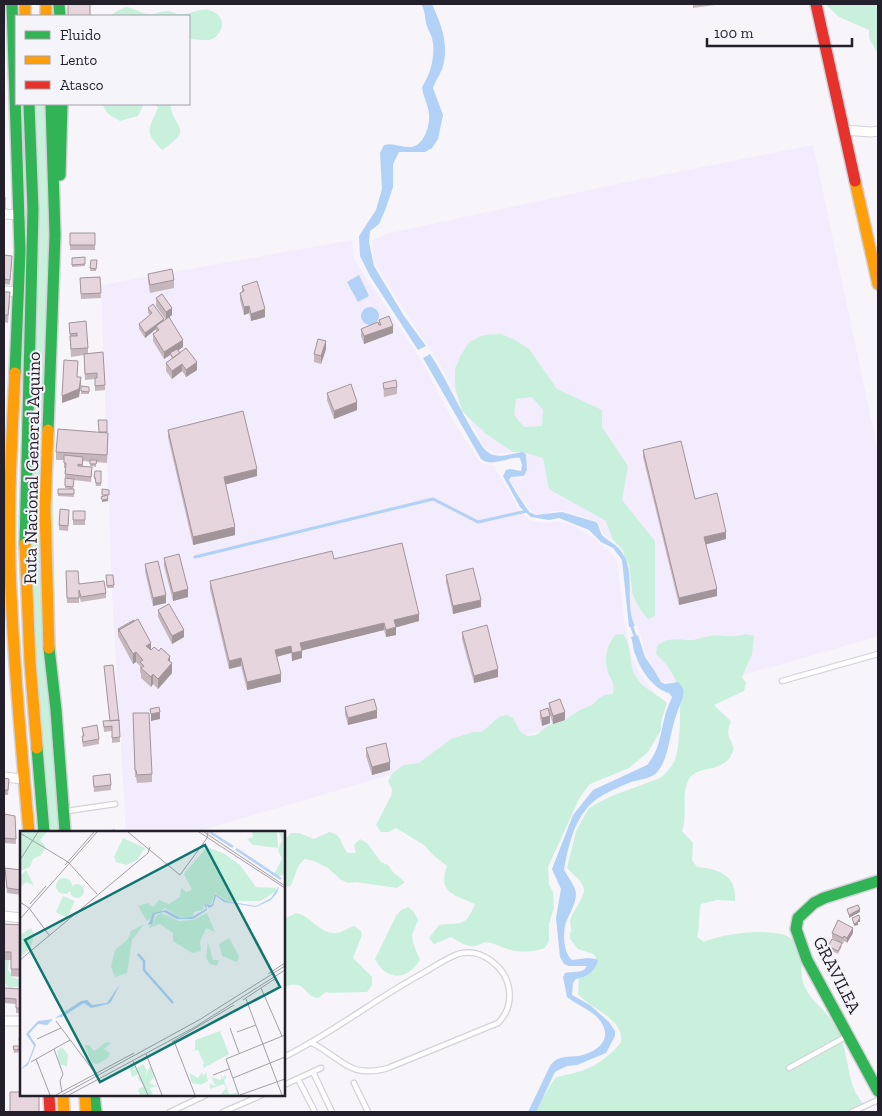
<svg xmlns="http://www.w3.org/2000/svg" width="882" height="1116" viewBox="0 0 882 1116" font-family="'Zilla Slab',serif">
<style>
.built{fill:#f2ecfc}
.green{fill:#c9f0dd;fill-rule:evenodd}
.water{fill:#b2d1f7}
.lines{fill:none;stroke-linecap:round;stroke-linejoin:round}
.stream{stroke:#b2d1f7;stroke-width:3}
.lane-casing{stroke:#d4d1d9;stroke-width:7}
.street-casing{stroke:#d4d1d9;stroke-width:11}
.fast-casing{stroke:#d4d1d9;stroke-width:14}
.slow-casing{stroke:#d4d1d9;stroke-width:14}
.jam-casing{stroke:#d4d1d9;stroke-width:14}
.lane{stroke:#fefefe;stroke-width:4.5}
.street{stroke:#fefefe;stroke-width:9}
.fast{stroke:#30b455;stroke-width:11}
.slow{stroke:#ff9f0a;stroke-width:11}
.jam{stroke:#e5322d;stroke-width:11}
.wall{fill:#c6b7bd}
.shaded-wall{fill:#a1959a}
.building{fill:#e6d5dc;stroke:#a1959a}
.labels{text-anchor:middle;stroke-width:4;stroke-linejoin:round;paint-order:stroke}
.street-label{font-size:18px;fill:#231f2b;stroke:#f6f4fb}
.inset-river{fill:none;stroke:#b2d1f7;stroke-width:2.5}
.inset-road{fill:none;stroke:#a29fa7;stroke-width:1}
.view{fill:#0f766e;fill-opacity:0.15;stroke:#0f766e;stroke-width:2.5}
.inset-edge{fill:none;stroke:#231f2b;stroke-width:2.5}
</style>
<rect width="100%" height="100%" fill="#f7f5fa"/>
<!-- built -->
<path class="built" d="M813 145 878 452V636L783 664 685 690 681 682 661 681 646 655 642 639 632 618 630 602 631 583 627 561 622 550 613 540 603 534 599 524 596 521 562 511H552L545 514H537L530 510 510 480 511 478 520 479 524 477 528 470 527 454 523 451 496 454 485 448 439 363 393 293 375 262 372 240 390 233 618 184Z
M352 240 354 259 421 360 452 419 479 461 483 464 494 466 521 512 530 520 544 523 557 521 573 525 594 538 611 553 617 562 625 626 632 657 638 671 657 697 195 832H126L112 593 101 285Z"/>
<!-- green -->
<path class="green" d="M825 4H878V54L869 38V30L839 17Z
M126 7C134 8 140 13 148 14 154 15 160 11 167 11 172 11 177 15 182 14 195 14 205 3 218 15 222 19 223 24 221 29 215 45 202 39 189 39V16H110L117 11Z
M35 104H46L59 832H49L30 577Z
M102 104H144L138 116 120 121 108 114Z
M155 104H170C174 130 195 128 162 150 144 131 148 131 158 108Z
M501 334 515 340 529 349 557 389 602 410V427L628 466 622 500 655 541V616L648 619C629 597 633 591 629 564L624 561V551L613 540 606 521 549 489 543 458 523 452H513L485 433 462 411 455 386V369L461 355 469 342 484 335ZM532 397 543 410 542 426 524 427 514 415 516 399Z
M623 634C632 645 628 662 635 675 642 689 657 693 667 703L661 722V730L648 752 629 768 590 784 580 797 548 867 549 885 553 892 554 908 549 924V941L545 948C531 953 516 953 502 947 499 946 495 944 491 943 484 940 479 946 473 946 465 947 457 940 451 937L434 944 429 938 439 925C461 922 465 928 475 904 455 895 437 893 447 866L434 856 424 845 396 828 389 832H381L376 825 391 796 392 789 388 782 391 775 403 765 419 763 451 739 473 732H482L499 717 506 715 513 718 521 733 528 736 536 735 549 725 564 721 578 711 592 705 598 699 605 695 613 694C615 686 613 682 609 675 603 661 606 647 615 635Z
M746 634 754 636 752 654 742 677 746 683 744 691 714 705C720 712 726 715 731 722 722 739 738 742 732 754 723 774 695 764 688 781 681 796 688 815 682 831L693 843 692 860 697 867C719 869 737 875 735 901L717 900 701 904C698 915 700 926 697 937L704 942C720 934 778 926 792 939 807 952 798 969 804 985 810 1001 826 1010 834 1024 847 1044 846 1067 854 1089 857 1098 865 1102 865 1112H534L555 1078C561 1075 568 1075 574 1073 592 1069 610 1057 621 1042 624 1018 590 1009 578 994L579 974 587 970 596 961V957L593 954 578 949 570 939V931L572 933C571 929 570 925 570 921 572 910 588 895 583 886 580 879 572 874 567 868L576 831 589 808 609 797 660 778C667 773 671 768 675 760 680 748 682 699 678 686 673 672 667 664 656 654L657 646C667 638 675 639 687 640 694 641 703 637 710 636 724 634 730 639 746 634Z
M329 832C344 835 339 844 348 853H356L354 845 360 839 367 843 381 862 388 865 393 872 405 882 397 888 356 882 348 883 340 879 328 868 314 861 305 859C295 866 296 877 290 887L284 885V840L291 833H299L314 839Z
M408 907 414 912 418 920 412 935 413 943 420 960C407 981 386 981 375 959L396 916 401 910Z
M296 913C310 915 320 934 335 933 342 933 348 928 354 926L361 931 362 935 353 958 372 977V985L367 992 330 993 326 992 318 998C302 996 307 979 284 987V919Z
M4 951 9 959 8 970 13 977 21 980V986L9 988 4 982Z"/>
<!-- water -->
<path class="water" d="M421 4H432C441 24 449 44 443 66 441 73 436 80 433 88L443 115 438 139 432 148 425 152H399L393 164V187L386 208 379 224 370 231 369 242 374 266 404 316 426 346 418 350 370 276 360 256 359 236 376 210 382 189 380 153 384 145C393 142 402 148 412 147 425 144 430 125 429 114 428 104 423 97 422 87 431 74 436 53 432 38 430 32 427 28 426 23 425 16 425 10 421 4Z
M359 275 369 296 358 302 347 282Z
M361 316a9 9 0 1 1 18 0a9 9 0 1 1-18 0Z
M430 354C447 380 459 408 475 435 479 441 483 449 489 453 498 459 513 453 523 452L526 454 527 470 524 476 511 477 509 480 517 494 529 512 536 515 562 512 596 522C600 526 599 532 603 536 608 541 616 544 621 551 637 573 624 603 635 626L629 627 622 560 613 548 601 542 589 530 559 518 549 520 531 517 520 507 503 476 506 470 510 469 521 471 522 465 520 458C508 456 492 468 481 459L423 358Z
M638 635 645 657 654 670 661 682 665 684 678 682C689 691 680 703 677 713 670 730 669 758 658 771 652 779 640 779 631 782 617 788 598 795 588 807 573 824 568 848 564 870 568 877 576 887 576 894 576 902 570 913 567 920 562 930 563 953 572 960L588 958 596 959 598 961C594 972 587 977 576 979L573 983 572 995 590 1005 609 1022 615 1031V1036L606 1053 577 1065 567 1066 555 1072 536 1112H528L550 1066C552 1063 555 1060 558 1059 564 1056 571 1057 578 1056 600 1052 616 1036 596 1016 588 1009 576 1004 567 997L563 977 565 973C573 971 583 974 587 966H569L564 964 560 957 556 918 561 889 552 869 573 815 593 790 647 765C660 750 660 734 665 716 666 710 670 703 672 697L669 693C655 690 640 670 636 656 633 650 633 643 631 637Z"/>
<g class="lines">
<!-- stream -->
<path class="stream" d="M195 557 433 499 478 522 527 511
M631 624 636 639"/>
<defs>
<path id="lane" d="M782 681 878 654
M67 811 115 804
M284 1057C333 1033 376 998 425 972 435 966 447 958 458 954 481 947 506 967 509 989 511 1002 507 1014 498 1023L388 1068C349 1079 343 1059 312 1043
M789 1068 847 1036
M313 1072 332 1112
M298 1079 315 1112
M354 1083 368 1112
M284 1085 321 1068
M170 1112 206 1095
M223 1112 262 1095
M852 1112 878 1100"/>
<path id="street" d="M844 130 871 132 878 131
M4 214 20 215
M4 291 18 292
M4 777 23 779
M4 916 21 918
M4 1021H21"/>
<path id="fast" d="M12 4 20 251 15 373
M59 4 60 16
M60 175 62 104
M48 430 55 235 51 104
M25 544 33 210 29 104
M49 648 56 710 65 832
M37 748 44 832
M878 881 824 898 814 903 798 918 796 929 807 960 878 1091
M94 1095 96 1112"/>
<path id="slow" d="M25 4V16
M46 4V16
M855 181 878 284
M15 373C12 437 8 502 10 567 13 655 21 744 29 832
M48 430 45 509 49 648
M25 544 30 662 37 748
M63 1095 64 1112
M85 1095 86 1112"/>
<path id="jam" d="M816 4 855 181
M49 1095 50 1112"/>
</defs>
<!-- lane casing -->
<use href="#lane" class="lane-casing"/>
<!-- street casing -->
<use href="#street" class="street-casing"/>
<!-- fast casing -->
<use href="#fast" class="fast-casing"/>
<!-- slow casing -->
<use href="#slow" class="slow-casing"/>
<!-- jam casing -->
<use href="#jam" class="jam-casing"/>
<!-- lane -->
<use href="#lane" class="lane"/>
<!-- street -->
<use href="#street" class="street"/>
<!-- fast -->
<use href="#fast" class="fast"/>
<!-- slow -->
<use href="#slow" class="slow"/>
<!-- jam -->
<use href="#jam" class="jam"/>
</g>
<!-- wall -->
<path class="wall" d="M693 4H722L693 8Z
M70 233H95V250H70Z
M4 255 12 261 10 285 4 284Z
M72 258 85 264V266L72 267Z
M91 260H97L96 271H90Z
M148 274 174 280V288L150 293 148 281Z
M100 277 101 298 81 299 80 278Z
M242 286 265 317 251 321 249 313 244 315 240 300V293L242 292Z
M4 292 10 300 8 323 4 322Z
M156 298 172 315 169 317 183 347 178 350 197 370 186 377 182 371 172 379 166 371V363L172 358 170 355 164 359 153 341V334L156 332V329L145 338 139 329V324L150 315 148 313V308L164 321 166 320 156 306Z
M379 320 393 333 364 344 361 336V329L379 325Z
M69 323 88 348V354L105 385V390L95 391V379L85 380 84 355 71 357Z
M326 349 321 364 314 362V354Z
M383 383 397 387V394L384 397Z
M81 386 89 387V394H81Z
M327 393 357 410 334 419 327 400Z
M168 430 257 476 225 484 235 535 193 545 168 437Z
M107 432 108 440 107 463 96 462V467L90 466V462L83 461V466L92 472 91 482 74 480 73 489H74V497L58 496V489H71L65 488V468H64V460H56V452Z
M643 450 695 499 726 539 706 544 717 596 679 605 643 457Z
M101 471V486H96L95 479H94V477Z
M73 511H85V525H73Z
M69 515 68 531 59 530V525Z
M164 558 188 597 173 601 164 566Z
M334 559 419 621 396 627V635L386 637 384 630 302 650V658L292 661 291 653 277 657 281 682 247 690 241 666 229 669 210 589V581Z
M145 564 166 603 153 606 145 571Z
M66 571 79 584 106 593V598L81 602 79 596V603H67Z
M106 575 114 585V588H107Z
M446 575 481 607 453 614 446 582Z
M158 610 184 637 172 644 158 617Z
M118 629 170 662 172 673 158 689 153 684 151 687 141 678V674L140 672V666L136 662 133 664 118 636Z
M462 632 498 677 474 683 462 639Z
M549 703 565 720 553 724 550 715V723L542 726 540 718V711L549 709Z
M345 707 377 718 348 725 345 714Z
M133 713 152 774V782L137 783 136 777H135Z
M103 721H119L120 742 112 743V731L104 732Z
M82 728 99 739V744L83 747 82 741V736H83Z
M366 748 390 770 372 775 366 756Z
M93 776 111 785V790L94 792Z
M4 778 9 784 8 795H4Z
M4 814 15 816 16 844 4 843Z
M5 868 21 870V895L7 893Z
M4 924 21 925V977L11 976V960H4Z
M832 933H853L847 943 844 941 843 944 832 938Z
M828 946H842L838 954 828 949Z
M4 988 21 989V1013H16V1004L4 1003Z
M13 1046 20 1049V1052L14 1053Z"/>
<!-- shaded-wall -->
<path class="shaded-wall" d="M249 306V313L244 315V307Z
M172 308V315L166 320V312Z
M265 309V317L251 321V314Z
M164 319V324L156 326V329L145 338V333Z
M393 326V333L364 344V336Z
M183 340V347L172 355 170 353V355L164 359V352Z
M326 341V349L321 364V356Z
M197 362V370L186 377V370Z
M182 364V371L172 379V371Z
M81 377V384L79 397 62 403V396Z
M357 402V410L334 419V411Z
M257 469V476L224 485V477Z
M108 499V501L102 502V500Z
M235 527V535L193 545V537Z
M726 532V539L704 545V537Z
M188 589V597L173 601V593Z
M717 589V596L679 605V598Z
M166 595V603L153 606V598Z
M481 600V607L453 614V606Z
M419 614V621L394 628V620Z
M384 623V630L300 651V643Z
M396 627V635L386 637V630Z
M184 630V637L172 644V636Z
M151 643V653L146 646Z
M291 646V653L275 657V650Z
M302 651V658L292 661V653Z
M136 652V662L133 664V654Z
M170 656V665L172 663V673L158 689V679Z
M241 658V666L229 669V661Z
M498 669V677L474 683V676Z
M153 674V684L151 687V677Z
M281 674V682L247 690V682Z
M377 710V718L348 725V718Z
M160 712V719L151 721V714Z
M565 712V720L553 724V716Z
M550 716V723L542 726V718Z
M390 762V770L372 775V767Z
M860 909V912L849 918V915Z
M860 919V922H858V925L854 926V924L858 920Z
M853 928V933L847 943V938Z"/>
<!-- building -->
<path class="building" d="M68 4H90V16H68Z
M4 197H5V209H4Z
M70 233H95V245H70Z
M4 255 12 256 10 280 4 279Z
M85 257V264L72 265V258Z
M91 260H97L96 269 90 268Z
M172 269 174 280 150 285 148 274Z
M100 277 101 293 81 294 80 278Z
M257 281 265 309 251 314 249 306 244 307 240 293 244 291 242 286Z
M4 292H10L8 315H4Z
M162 294 172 308 166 312 156 298Z
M153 304 164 319 145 333 139 324 152 313 148 308Z
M389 316 393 326 364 336 361 329 378 322 379 325H381L379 320Z
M169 317 183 340 164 352 153 334 159 330 156 326Z
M86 321 88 348 71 349 70 336H77V333L70 334 69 323Z
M318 339 326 341 321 356 314 354Z
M186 348 197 362 186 370 182 364 172 371 166 363Z
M177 349 180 353 173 358 170 353Z
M103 352 105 385 95 386V378H97V373L85 374 84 354Z
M64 360 78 361 77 377H81L79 389 62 396Z
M396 380 397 387 384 389 383 383Z
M351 384 357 402 334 411 327 393Z
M81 386 89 387V392L81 391Z
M243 411 257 469 224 477 235 527 193 537 168 430Z
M98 420H107V432H99Z
M58 429 108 433 107 455 56 452Z
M681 441 695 499 717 493 726 532 704 537 717 589 679 598 643 450Z
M64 455 83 457 82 465 78 464V466L92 467 91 477 65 474 66 463H64Z
M90 460H97L96 464H90Z
M95 471H101V483H96L95 477H94Z
M65 478 74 479 73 487 65 486Z
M58 489H74V494H58Z
M102 489 109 490V495H102Z
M107 495 108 499 102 500 101 497Z
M60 509 69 510 68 526 59 525Z
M73 511H85V520H73Z
M402 543 419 614 394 620 396 627 386 630 384 623 300 643 302 651 292 653 291 646 275 650 281 674 247 682 241 658 229 661 210 581 332 551 334 559Z
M179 554 188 589 173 593 164 558Z
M158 561 166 595 153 598 145 564Z
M473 568 481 600 453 606 446 575Z
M66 571H78L79 584 104 581 106 593 81 597 79 590V598H67Z
M106 575H113L114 585 107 586Z
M169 604 184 630 172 636 158 610Z
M138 619 151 643 146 646 151 650 154 647 159 651 161 648 170 656 168 660 172 663 158 679 153 674 151 677 141 668 144 666 140 662 143 660 136 652 133 654 119 630Z
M134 620V621L119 630V632L118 629Z
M487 625 498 669 474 676 462 632Z
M113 665 119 721V720L110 721 104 666Z
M374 699 377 710 348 718 345 707Z
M560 699 565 712 553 716 549 703Z
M159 707 160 712 151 714 150 709Z
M548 708 550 716 542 718 540 711Z
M133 713H149L152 774 137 775 136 770H135Z
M119 720 120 737 112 738V726L104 727 103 721Z
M97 725 99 739 83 742 82 736H84L82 728Z
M386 743 390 762 372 767 366 748Z
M110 774 111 785 94 787 93 776Z
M4 778 9 779 8 790H4Z
M4 814 15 816 16 839 4 838Z
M115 830V832H94Z
M5 868 21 870V890L7 888Z
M858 905 860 909 849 915 847 909Z
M859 915 860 919 858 920V922L854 924 852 918Z
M838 920 853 928 847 938 844 936 843 938 832 933Z
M4 924 21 925V969H11V952H4Z
M832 939 842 943 838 951 828 946Z
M4 988 21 989V1008H16V999L4 998Z
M19 1038H21V1047H20Z
M13 1046H20V1049L14 1050Z
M21 1085V1095H39V1112H10V1092H21Z"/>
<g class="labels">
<!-- street labels -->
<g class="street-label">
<text transform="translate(32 468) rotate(-89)" y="6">Ruta Nacional General Aquino</text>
<text transform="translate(837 975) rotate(63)" y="6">GRAVILEA</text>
</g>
</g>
<!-- overview -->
<g transform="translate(20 831)">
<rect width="265" height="265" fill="#f7f5fa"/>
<path d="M0 1H27L20 9 26 16 21 24 13 28 10 36 0 40ZM232 1H257L258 17 233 14 227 8 233 6ZM259 1H265V43L260 45 254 43 262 28 258 19 262 9ZM103 7 125 17 117 29 106 34 96 31 94 26ZM187 16 203 22 220 34 236 56 255 57 257 60 240 70H207L195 62 191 73H184L183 79 174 81 172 86 160 87 145 77 127 90 118 75 128 72 133 76 139 69 149 73 160 66 161 56 166 61 172 59 164 43ZM6 39 14 54 6 51 0 57V45ZM36 55a8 8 0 1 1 16 0a8 8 0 1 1-16 0ZM50 60a7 7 0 1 1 14 0a7 7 0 1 1-14 0ZM43 65 55 70 47 87 36 81ZM141 82 159 90 173 89 187 82 195 101 186 97 180 111 181 120 172 122 153 110V102L140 93 129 97 137 84ZM124 93 112 109 107 142 95 146 91 136 95 119 108 108 111 100ZM11 97 14 104 10 118 0 126V104ZM209 107 219 125 217 131 202 125 199 113ZM188 111 193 129H199L197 135 190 133 186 127ZM200 200 209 223 184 237 183 233 196 228 184 232 178 219 168 221 175 219V209ZM86 211 91 212 84 218 90 222 88 227 78 233 72 232 64 214H69L74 220ZM42 216 48 224 47 235 39 233 37 220ZM117 232 114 239 123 233 127 239 125 246 130 235 135 245 129 252 137 255 130 257 133 264H120L118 258 124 255 118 248 120 242 112 246 110 238 97 243ZM182 241 183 245 186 241 188 250 181 254 172 252 169 242 178 247ZM201 244 203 248 204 244 207 246 204 249 209 263 217 262 215 256 219 264H200L206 257 204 253 190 258V253L196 255 191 246 201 249Z" fill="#c9f0dd"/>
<path d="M259 55 257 62 251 69 236 76 204 71 196 65 193 75 189 77 186 74 187 79 173 88H157L144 81 135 83 132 93 128 94 133 82 146 79 160 87 172 86 186 78 184 73 192 74 195 63 206 70 236 75 251 67ZM100 153 91 171 88 173 71 177 64 172 42 186 35 187 61 170 67 169 72 174 87 172ZM33 188 27 194 18 193 9 203 16 214 8 234 0 239 8 231 14 215 6 203 18 190Z" fill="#b2d1f7"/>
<path class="inset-river" d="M190 1 213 16M216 18 261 48M118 123 124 130V139L153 172"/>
<path class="inset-road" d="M108 1 160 44 187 7 188 1M179 1 265 57M184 1 265 55M0 2 48 31 77 63M0 29 18 1M45 34 74 1M0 71 9 77 29 104M10 73 26 55M0 88 77 1M0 129 128 22 130 16M248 143 265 132M241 157 262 205M226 168 262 264M223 169 256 147M36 190 75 242M210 197 219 222M217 201 236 194M17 208 41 197M154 210 175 264M152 211 214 174M34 218 43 243 40 250 42 261M126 223 142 264M16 228 30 264M113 230 128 264M11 231 50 209M193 244 209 238M213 247 265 226M36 264 114 222M42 264 179 189 265 135M49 264 175 196 265 139M219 264 206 228 265 204M220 264 265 248"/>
<path class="view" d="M185 14 260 156 80 251 5 109Z"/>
<rect width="265" height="265" class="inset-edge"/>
</g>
<!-- border -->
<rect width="882" height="1116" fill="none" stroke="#231f2b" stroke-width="10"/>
<!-- legend -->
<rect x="15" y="15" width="175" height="90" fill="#f6f4fb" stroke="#a29fa8"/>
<rect x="25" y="31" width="25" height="8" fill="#30b455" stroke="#a29fa8"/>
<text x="60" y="40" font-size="15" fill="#231f2b">Fluido</text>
<rect x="25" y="56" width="25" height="8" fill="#ff9f0a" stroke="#a29fa8"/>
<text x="60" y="65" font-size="15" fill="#231f2b">Lento</text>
<rect x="25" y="81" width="25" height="8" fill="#e5322d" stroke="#a29fa8"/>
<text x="60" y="90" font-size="15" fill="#231f2b">Atasco</text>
<!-- scale -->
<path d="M707 38v8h145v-8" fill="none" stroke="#231f2b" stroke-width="2.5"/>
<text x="714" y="38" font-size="15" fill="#231f2b" stroke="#f6f4fb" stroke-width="4" paint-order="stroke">100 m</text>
</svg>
